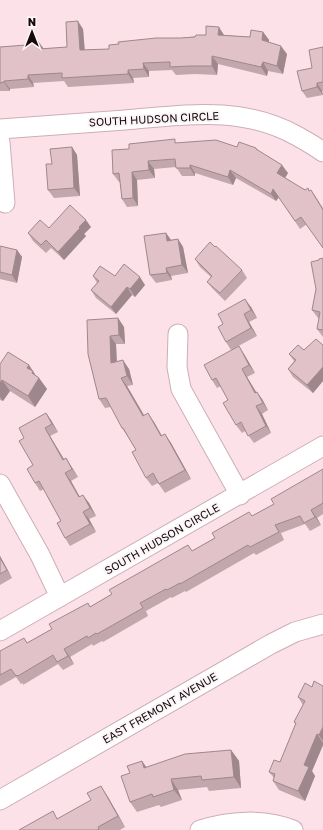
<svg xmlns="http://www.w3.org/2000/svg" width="323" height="830" viewBox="0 0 323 830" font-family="'Golos Text',sans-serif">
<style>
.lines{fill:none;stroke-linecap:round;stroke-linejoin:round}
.minor-casing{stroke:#cdaeb5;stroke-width:21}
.minor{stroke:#fff;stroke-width:19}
.wall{fill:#c2a7ad}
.shaded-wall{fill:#9e888d}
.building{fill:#e1c2c9;stroke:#9e888d}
.labels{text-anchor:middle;stroke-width:4;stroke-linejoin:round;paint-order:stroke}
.street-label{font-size:11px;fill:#140a0c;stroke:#fcf5f7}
</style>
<rect width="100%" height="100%" fill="#fce2e8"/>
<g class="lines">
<defs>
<path id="minor" d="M0 129C42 126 83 123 125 120 186 115 241 105 297 136 306 141 315 146 323 152
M0 142 5 203
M178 334 177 367 181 389 240 495
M0 484 40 555 60 597
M0 631 323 446
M0 800 271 644 295 632 323 624
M200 830C229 821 264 818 293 830"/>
</defs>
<!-- minor casing -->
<use href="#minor" class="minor-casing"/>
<!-- minor -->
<use href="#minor" class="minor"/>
</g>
<!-- wall -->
<path class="wall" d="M83 29 85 50 109 49 181 38 206 35H224L250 37 263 32 269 40V42L287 54 283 74 268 71 267 76 218 64 217 75 195 74 176 75 172 70 149 71V77L133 78 134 83 68 87 64 81 33 83 34 87 10 89V91H0V47L44 49 67 47Z
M323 47V91H322L323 95 307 98 302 91 312 68Z
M177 143 256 148 258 151 288 173 285 178 305 190 309 191 311 190 316 197 323 208V248L307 224 300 229 279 197 276 201 236 178 233 185 195 173V176H182L176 167 154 169 155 178 137 180 138 206 127 207 122 199 120 182H119L113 174 129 149Z
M72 147 77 155 80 196 54 198 48 190 52 164Z
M91 227 84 234 86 236 64 260 51 248 46 253 33 241 28 233 49 228Z
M166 233 171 240 178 239 183 247 188 273 171 276 172 280 156 283 150 275Z
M0 246 17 250 22 257 17 283 0 279Z
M323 258V337L317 329 319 318H318L312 310 316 289 319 260Z
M195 259 242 270 247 278 225 301 213 289 207 282 211 277 200 267Z
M93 276 145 285 135 297 132 295 116 314 96 298 91 290 97 283Z
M251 307 257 318 249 322 257 336 231 350 226 342 223 324Z
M118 318 124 327 125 344H116L117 361 129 369 133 385 127 386 144 415 154 422 162 436 165 434 171 443 191 479 165 493 158 483 152 486 146 478 136 450 128 437 122 428 111 407 105 408 99 399 88 354Z
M323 345V381L313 393 293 377 288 369 294 361 289 354Z
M244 354 255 373 247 377 256 392 262 399 268 410 262 414 271 433 254 443 245 431 242 433 236 425 228 400 221 386 217 388 212 380Z
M0 364 29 365 36 376 39 378 47 389 35 407 10 391 3 401 0 400Z
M46 413 58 432 50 436 64 459 66 458 71 466 78 477 71 481 80 497 89 503 96 516 89 519 96 532 70 546 65 538 61 521 44 489 40 491 35 483 33 465Z
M323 469V514L317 518 321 525 310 531 305 524 281 533 284 540 256 555 254 553 186 592 185 591 172 598 171 597 146 611 148 616 103 642 102 641 93 646 92 644 70 657 74 664 63 670 58 664 23 685V683L21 684 16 677 0 686V651L27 643 52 629 112 594 188 545 192 551 274 504Z
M0 556 12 578 0 585Z
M323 686V745L312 771 315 776 305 801 279 790 273 781 274 778 269 772 280 762 296 725 294 722 303 705 298 697 312 687Z
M231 750 239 761 241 788 209 791 207 787 178 790 182 800 161 807 159 805 137 812 130 802V773L142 761 146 767Z
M108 797 125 827 120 830H19L58 818Z"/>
<!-- shaded-wall -->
<path class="shaded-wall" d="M78 21 83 29 85 58 80 50Z
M219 27 224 35V43L218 35Z
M263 32 269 40 268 48 262 40Z
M38 41 44 49H39Z
M281 46 287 54 283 74 277 66Z
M212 56 218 64 217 75 212 66Z
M263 62 268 71 267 76 261 67Z
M143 63 149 71V77L144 69Z
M128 70 133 78 134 83 128 74Z
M28 75 33 83 34 87 28 79Z
M4 81 10 89V91L4 82Z
M317 83 322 91 323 95 317 87Z
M72 147 77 155 80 196 74 188Z
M148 161 154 169 155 178 149 170Z
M190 165 195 173V176L190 168Z
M282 165 288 173 283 181 277 173Z
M230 170 236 178 233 185 228 177Z
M132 172 137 180 138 206 133 198Z
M273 189 279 197 276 201 271 194Z
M86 220 91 227 84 234 86 236 64 260 58 252 79 227Z
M166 233 171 240 167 241Z
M178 239 183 247 188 273 182 265Z
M17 250 22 257 17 283 12 275Z
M166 268 171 276 172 280 167 273Z
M140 277 145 285 135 297 130 289Z
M127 287 132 295 116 314 111 307Z
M245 299 251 307 257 318 251 310Z
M244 314 249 322 257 336 251 328Z
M118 318 124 327 125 344 119 335Z
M110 336 116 344 117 371 111 363Z
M239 346 244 354 255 373 249 365Z
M123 360 129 369 133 385 127 376Z
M29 365 36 376 39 378 47 389 35 407 28 396 27 368Z
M323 367V381L313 393 307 385Z
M242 369 247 377 261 400 255 393Z
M121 378 127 386 149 424 143 416Z
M2 380 10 391 3 401 0 397V383Z
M257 392 262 399 268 410 263 403Z
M256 406 262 414 271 433 266 426Z
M46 413 51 420 58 432 52 424Z
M148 413 154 422 167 445 161 436Z
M45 428 50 436 69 468 63 460Z
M165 434 171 443 191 479 185 470Z
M66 458 71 466 78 477 72 469Z
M65 473 71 481 84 505 79 497Z
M83 495 89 503 96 516 90 508Z
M311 510 317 518 321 525 315 517Z
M83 512 89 519 96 532 90 524Z
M0 556 12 578 7 570 0 558Z
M64 649 70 657 74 664 68 656Z
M323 727V741L319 735Z
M317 734 323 743V745L312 771 315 776 305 801 298 791 304 765Z
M231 750 239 761 241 788 234 777Z
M142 761 149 771 144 768Z
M171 779 178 790 182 800 174 790Z
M101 786 108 797 125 827 118 816Z"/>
<!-- building -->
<path class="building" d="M78 21 80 50 109 49V45L119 44 118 42 156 38H181L195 37 196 35H206V26L219 27 218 35 250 37 251 30 263 32 262 40 281 46 277 66 263 62 261 67 212 56V66H190L170 67V62L143 63 144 69 128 70V74L62 78V73L28 75V79L4 81V82L0 83V47L26 45V42L38 41 39 49 67 47 66 22Z
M323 47V82L317 83V87L302 91 297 71 312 68 309 50Z
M175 139V143L216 140 237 147 239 142 256 148V149L282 165 277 173 305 190 308 188 309 191 311 190 323 210V248L301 217 295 221 273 189 271 194 230 170 228 177 190 165V168H176L175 159 148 161 149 170 132 172 133 198 122 199 119 173 113 174 112 150 129 149V144Z
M72 147 74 188 48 190 46 164H52L50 149Z
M70 205 86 220 79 227 80 228 58 252 46 240 41 245 28 233 40 220 49 228Z
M166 233 167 241 178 239 182 265 166 268 167 273 150 275 144 236Z
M210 242 215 247 216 246 242 270 220 293 207 282 212 276 195 259Z
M0 246 17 250 12 275 0 272Z
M323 258V330L317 329 320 312 312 310 316 289 311 262 319 260V259Z
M124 264 140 277 130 289 127 287 111 307 91 290 99 281 93 276 100 266 115 276Z
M245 299 251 310 244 314 251 328 226 342 218 327 223 324 218 314Z
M118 318 119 335 110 336 111 363 123 360 127 376 121 378 143 416 148 413 161 436 165 434 185 470 159 484 153 473 146 478 132 452 136 450 123 428H122L106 398 99 399 88 354 87 320Z
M316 339 323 345V367L307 385 288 369 296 360 289 354 298 345 304 350Z
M239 346 249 365 242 369 255 393 257 392 263 403 256 406 266 426 248 436 241 422 236 425 223 403 228 400 216 378 212 380 204 365Z
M8 352 29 365 27 368 33 371 32 373 39 378 28 396 2 380 0 383V364Z
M46 413 52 424 45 428 63 460 66 458 72 469 65 473 79 497 83 495 90 508 83 512 90 524 65 538 57 523 61 521 39 481 35 483 27 469 33 465 19 441 24 438 19 428Z
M323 469V503L311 510 315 517 304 523 300 516 275 525 279 532 250 547 248 545 180 584V583L167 590 166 589 140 603 143 608 97 634 96 633 88 638 87 636 64 649 68 656 57 662 53 655 18 676 17 675 16 676 11 669 0 675V651L24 638 27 643 52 629 49 624 88 603 90 607 112 594 109 590 188 545 192 551 215 538 212 533 249 512 252 516 274 504 271 499Z
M0 558 7 570 0 574Z
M314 681 323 686V727L319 735 317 734 304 765 309 767 298 791 273 781 275 774 269 772 274 760 280 762 296 723 294 722 305 701 298 697 305 683 312 687Z
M231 750 234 777 202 780 201 776 171 779 174 790 153 797 152 794 130 802 121 776 130 773 127 766 142 761 144 768 185 754Z
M101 786 118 816 98 827 99 829 97 830H19L53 811 57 819 91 800 87 793Z"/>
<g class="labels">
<!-- street labels -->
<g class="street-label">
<text transform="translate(154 119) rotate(-3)" y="4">SOUTH HUDSON CIRCLE</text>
<text transform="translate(162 539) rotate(-30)" y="4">SOUTH HUDSON CIRCLE</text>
<text transform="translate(160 708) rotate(-30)" y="4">EAST FREMONT AVENUE</text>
</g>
</g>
<!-- north arrow -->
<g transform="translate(32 32)" stroke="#fcf5f7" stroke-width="3" paint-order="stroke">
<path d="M0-3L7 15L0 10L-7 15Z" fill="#140a0c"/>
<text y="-6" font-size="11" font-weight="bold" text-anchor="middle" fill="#140a0c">N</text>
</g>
</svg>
